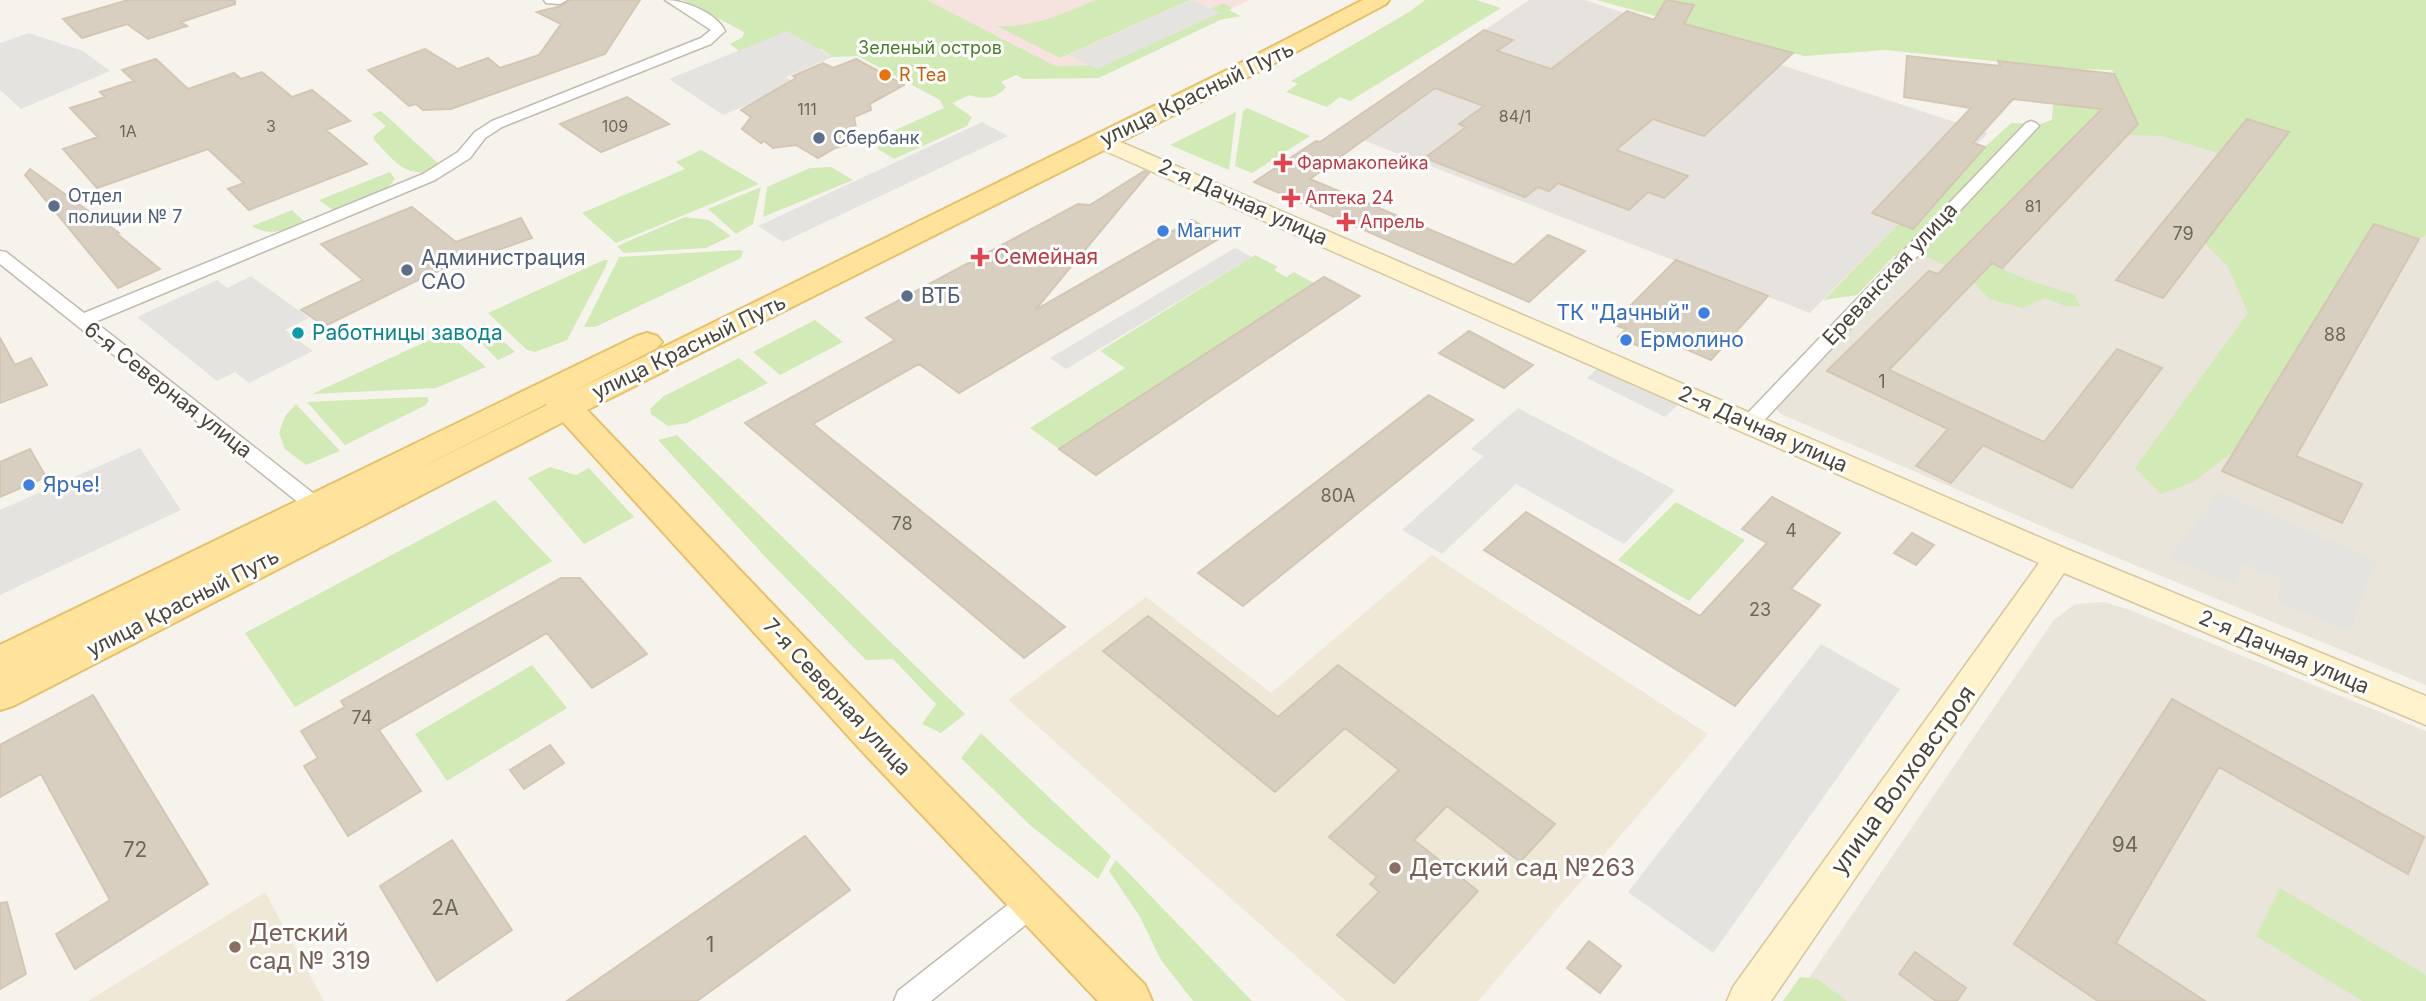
<svg xmlns="http://www.w3.org/2000/svg" width="2426" height="1001" viewBox="0 0 2426 1001" font-family="Inter,sans-serif">
<style>
.residential{fill:#eae5da}
.industrial{fill:#e6e2dd}
.education{fill:#efe8d6}
.medical{fill:#f6e3e0}
.green{fill:#d2eab5}
.parking{fill:#e5e3e0}
.building{fill:#d8cfc1;stroke:#d3c7b4;stroke-width:2}
.lines{fill:none;stroke-linecap:round;stroke-linejoin:round}
.street-casing{stroke:#c2bbae;stroke-width:3}
.secondary-casing{stroke:#d6c79b;stroke-width:3}
.primary-casing{stroke:#e6c16a;stroke-width:4}
.street{fill:#fff;fill-rule:evenodd}
.secondary{fill:#fff3cd;fill-rule:evenodd}
.primary{fill:#ffe39c;fill-rule:evenodd}
.food-dot{fill:#e8710a;stroke:#fff;stroke-width:2.5}
.service-dot{fill:#5c6f8a;stroke:#fff;stroke-width:2.5}
.health-dot{fill:#e0444e;stroke:#fff;stroke-width:2.5}
.shop-dot{fill:#3f7fe0;stroke:#fff;stroke-width:2.5}
.culture-dot{fill:#0f9aa8;stroke:#fff;stroke-width:2.5}
.education-dot{fill:#8d6e63;stroke:#fff;stroke-width:2.5}
.labels{text-anchor:middle;stroke-width:6;stroke-linejoin:round;paint-order:stroke}
.far-number-label{font-size:16px;fill:#6e675b}
.far-park-label{font-size:18px;fill:#4a7f2a;stroke:#fff}
.far-food-label{font-size:18px;fill:#c56008;stroke:#fff;text-anchor:start}
.far-service-label{font-size:18px;fill:#4e5e75;stroke:#fff;text-anchor:start}
.far-health-label{font-size:18px;fill:#be3a42;stroke:#fff;text-anchor:start}
.far-shop-label{font-size:18px;fill:#366cbe;stroke:#fff;text-anchor:start}
.number-label{font-size:18px;fill:#6e675b}
.street-label{font-size:21px;fill:#4b4439;stroke:#fff}
.health-label{font-size:21px;fill:#be3a42;stroke:#fff;text-anchor:start}
.service-label{font-size:21px;fill:#4e5e75;stroke:#fff;text-anchor:start}
.shop-label{font-size:21px;fill:#366cbe;stroke:#fff;text-anchor:start}
.culture-label{font-size:21px;fill:#0d838f;stroke:#fff;text-anchor:start}
.near-number-label{font-size:21px;fill:#6e675b}
.near-street-label{font-size:24px;fill:#4b4439;stroke:#fff}
.near-education-label{font-size:24px;fill:#785e54;stroke:#fff;text-anchor:start}
</style>
<rect width="100%" height="100%" fill="#f6f3ec"/>
<!-- residential -->
<path class="residential" d="M2038 126H2426V685L2074 540 1783 415 1776 409 1777 403Z
M2104 602 2130 610 2426 731V1001H1793L2054 620 2075 604Z"/>
<!-- industrial -->
<path class="industrial" d="M1529 0H1585L1988 133 1810 313 1337 130Z"/>
<!-- education -->
<path class="education" d="M1432 555 1708 734 1478 1001H1346L1008 700 1146 597 1271 693Z
M265 892 324 1001H88Z"/>
<!-- medical -->
<path class="medical" d="M927 0H1249L1102 71 1047 73 983 30Z"/>
<!-- green -->
<path class="green" d="M683 0H927L1055 66 1097 65 1223 3 1232 8 1229 10 1241 16 1220 20 1099 78 1024 79 1016 75 1001 82 1006 87C997 99 983 100 970 95L952 103 972 117 967 126 894 159 878 149 880 137 944 108 940 100 858 56 833 57 821 49 739 51 730 44 743 37 744 32Z
M1095 0H1190L1060 58 997 26C1036 27 1060 15 1095 0Z
M1425 0H1476L1501 8 1350 101 1340 97 1327 107 1286 92 1298 84 1291 81 1409 12Z
M1596 0H2426V235L2419 239 2374 224 2234 451 2193 482 2161 494 2135 468 2248 313 2228 267 2205 243 2263 167 2162 136 2114 134 2119 144 2079 132 1961 251 2025 279 2075 295 2080 306H2065L2045 298 2023 308 1989 299 1970 278 1928 257 1894 256 1857 295 1824 300 1899 223 1913 228 1985 147 2011 123 2040 124 2052 120 2053 103 2132 111 2112 70 2069 69 1886 50 1804 56Z
M1247 108 1310 136 1252 173 1235 166 1243 111Z
M381 111 439 164 437 169C405 180 395 161 374 140V136L386 126 372 114Z
M1236 112 1229 170 1170 145Z
M701 150 759 184 616 243 582 213 685 169 676 162Z
M831 167 853 180 763 217 767 187 810 168Z
M390 172 395 179 386 190 334 211 319 200Z
M761 187 753 224 736 234 708 209Z
M292 210 305 222C288 229 269 238 252 226Z
M685 217 709 220 731 236 706 248 624 253 617 246Z
M738 250 743 251 741 258 595 327H584L619 257Z
M1255 255 1278 267 1274 270 1286 277 1294 272 1314 283 1059 449 1030 428 1125 368 1100 351Z
M604 260H608L605 268 567 340 535 352 527 350 488 313Z
M815 320 843 342 780 375 753 352Z
M485 324 515 352 498 360 469 331Z
M447 332 486 367 436 388 312 394Z
M739 358 768 383 687 423 668 426 651 414 650 409 664 396Z
M420 397H427L429 400 426 405 345 445 307 402Z
M296 404 340 451 306 465 285 449 279 433 285 416Z
M677 435 965 714 941 733 922 724 936 704 893 659 866 660 771 563 658 440Z
M550 467 576 475 589 468 634 517 584 544 528 478Z
M495 500 552 561 295 707 245 633Z
M1676 502 1745 540 1689 601 1618 560Z
M532 665 567 708 447 781 415 734Z
M981 733 1111 856 1098 879 1031 826 961 758Z
M1116 860 1252 1001H1193L1161 960 1140 917 1109 871Z
M2280 888 2426 975V1001H2362L2256 936Z
M1800 977 1817 979 1847 1001H1783Z"/>
<!-- parking -->
<path class="parking" d="M1192 0 1220 13 1097 69 1069 55Z
M787 31 833 57 786 77 797 84 723 115 669 79Z
M29 33 83 51 110 71 21 109 0 90V43Z
M982 122 1008 136 783 242 758 226Z
M1235 248 1252 257 1066 369 1050 358Z
M251 276 309 318 285 330 313 351 249 383 235 372 217 381 137 317 217 280 227 288Z
M1602 364 1680 403 1665 417 1587 378Z
M1518 408 1675 490 1624 544 1516 484 1442 554 1402 530 1484 456 1471 449Z
M140 448 181 510 0 595V510Z
M2220 492 2377 561 2356 612 2352 632 2277 602 2282 579 2243 563 2235 585 2169 557Z
M1821 644 1900 689 1713 953 1628 892Z"/>
<!-- building -->
<path class="building" d="M128 0H235V4L181 22 187 26 148 39 127 24 82 38 63 19Z
M570 0H640L605 54 451 109 423 110 416 104 409 106 368 70 425 49 458 69 488 58 500 68 539 55 561 24 537 12 561 6Z
M1666 0 1694 5 1684 24 1793 53 1704 136 1653 119 1616 150 1688 176 1664 198 1648 192 1629 210 1558 183 1549 191 1538 187 1525 197 1425 158 1466 127 1459 124 1484 106 1435 88 1310 179 1514 265 1548 235 1585 251 1529 302 1254 182 1316 141 1320 142 1484 30 1513 40 1497 51 1551 69 1627 11 1654 20Z
M1907 56 2000 66 1998 61 2114 74 2138 124 2002 268 1992 263 1889 370 2044 442 2117 349 2162 368 2072 488 1983 445 1951 483 1916 466 1948 429 1827 371 1929 271 1938 274 2102 109 2013 99 1973 143 1985 147 1913 229 1872 213 1971 108 1904 97Z
M156 59 188 89 234 73 241 79 262 72 292 97 312 90 350 121 326 130 367 164 249 210 228 189 244 183 208 149 97 188 63 149 98 137 70 108 105 97 100 92 134 81 122 70Z
M856 59 904 85 870 104 871 110 854 117 858 138 853 143 835 148 818 158 796 145 773 148 764 141 761 143 742 129 751 117 741 110 796 78 793 76 823 63 833 68Z
M627 97 669 124 601 152 560 124Z
M2247 119 2289 132 2163 298 2116 280Z
M30 169 119 233 117 234 160 269 118 288 25 175Z
M1144 171 1149 173 1035 310 1192 220 1222 237 959 393 919 364 813 424 1065 627 1024 658 745 423 895 340 866 318 1078 204 1090 205Z
M412 207 456 242 521 218 532 238 430 274 325 326 301 310 363 280 321 244Z
M2374 224 2419 239 2296 456 2362 484 2342 523 2222 471Z
M1676 260 1768 296 1711 360 1651 334 1639 346 1618 337 1626 329 1612 324Z
M1324 277 1360 296 1096 475 1059 449Z
M1469 331 1533 365 1504 388 1439 353Z
M0 338 15 365 31 358 47 385 0 403Z
M1429 395 1473 420 1243 606 1198 573Z
M30 449 46 477 0 497V462Z
M1772 497 1840 533 1791 589 1820 605 1735 706 1484 550 1526 512 1700 616 1767 543 1742 529Z
M1912 533 1934 545 1916 565 1894 553Z
M561 578H580L647 654 592 688 547 633 379 730 421 791 348 836 304 766 318 758 301 731 345 707 341 701Z
M1148 616 1278 717 1338 665 1555 824 1520 862 1447 806 1414 840 1478 891 1394 983 1337 935 1379 892 1370 884 1377 877 1329 837 1399 770 1345 728 1275 792 1103 651Z
M93 695 208 884 75 969 56 934 110 900 41 774 0 797V745Z
M2172 699 2424 837 2408 874 2219 767 2116 943 2205 1001H2098L2014 944Z
M550 745 564 763 524 789 510 770Z
M805 836 850 890 697 1001H567Z
M452 840 512 930 437 981 380 886Z
M7 902 26 974 0 989V903Z
M1589 941 1621 966 1600 993 1567 968Z
M1915 952 1966 988 1957 1001H1936L1899 974Z"/>
<g class="lines">
<defs>
<path id="street" d="M544 0H567L560 4 546 3Z
M665 0C684 0 717 13 725 31L711 44 502 127 485 138 470 158 435 180 95 322 323 501 336 517 333 522C320 526 316 521 309 511L0 264V251L6 252 84 313 423 174 458 152 475 132 492 121 701 38 711 30Z
M2031 121 2036 123 2039 126 2036 129 1757 428H1743L1740 423 1743 418 2026 123Z
M1034 888 1044 892 1048 901 1044 910 931 1001H894L898 991 1024 892Z"/>
<path id="secondary" d="M1102 134 2069 550 2426 696V725L2064 573 1771 1001H1727L1733 987 2039 563 1094 146 1091 141 1094 136Z"/>
<path id="primary" d="M1363 0H1389L1386 4 1237 83 587 410 888 725 1145 985 1152 1001H1098L860 749 563 422 13 706 0 710V677L4 676 0 677V645L637 336 647 333 657 336 662 342 657 348 570 393 1221 73ZM546 404 547 405 408 474Z"/>
</defs>
<!-- street casing -->
<use href="#street" class="street-casing"/>
<!-- secondary casing -->
<use href="#secondary" class="secondary-casing"/>
<!-- primary casing -->
<use href="#primary" class="primary-casing"/>
<!-- street -->
<use href="#street" class="street"/>
<!-- secondary -->
<use href="#secondary" class="secondary"/>
<!-- primary -->
<use href="#primary" class="primary"/>
</g>
<!-- markers -->
<circle class="food-dot" cx="885" cy="75" r="7"/>
<g class="service-dot">
<circle cx="819" cy="138" r="7"/>
<circle cx="54" cy="206" r="7"/>
<circle cx="407" cy="270" r="7"/>
<circle cx="907" cy="296" r="7"/>
</g>
<g class="health-dot">
<path d="M1279.5 152.5h7v7h7v7h-7v7h-7v-7h-7v-7h7z"/>
<path d="M1287.5 187.5h7v7h7v7h-7v7h-7v-7h-7v-7h7z"/>
<path d="M1342.5 211.5h7v7h7v7h-7v7h-7v-7h-7v-7h7z"/>
<path d="M976.5 246.5h7v7h7v7h-7v7h-7v-7h-7v-7h7z"/>
</g>
<g class="shop-dot">
<circle cx="1163" cy="231" r="7"/>
<circle cx="1704" cy="313" r="7"/>
<circle cx="1626" cy="340" r="7"/>
<circle cx="29" cy="485" r="7"/>
</g>
<circle class="culture-dot" cx="298" cy="333" r="7"/>
<g class="education-dot">
<circle cx="1395" cy="868" r="7"/>
<circle cx="235" cy="947" r="7"/>
</g>
<g class="labels">
<!-- far-number labels -->
<g class="far-number-label">
<text x="807" y="115">111</text>
<text x="1515" y="122">84/1</text>
<text x="271" y="132">3</text>
<text x="615" y="132">109</text>
<text x="128" y="137">1А</text>
<text x="2033" y="212">81</text>
</g>
<!-- far-park labels -->
<g class="far-park-label">
<text x="930" y="54">Зеленый остров</text>
</g>
<!-- far-food labels -->
<g class="far-food-label">
<text x="899" y="81">R Tea</text>
</g>
<!-- far-service labels -->
<g class="far-service-label">
<text x="833" y="144">Сбербанк</text>
<text x="68" y="202">Отдел<tspan x="68" dy="21">полиции № 7</tspan></text>
</g>
<!-- far-health labels -->
<g class="far-health-label">
<text x="1297" y="169">Фармакопейка</text>
<text x="1305" y="204">Аптека 24</text>
<text x="1360" y="228">Апрель</text>
</g>
<!-- far-shop labels -->
<g class="far-shop-label">
<text x="1177" y="237">Магнит</text>
</g>
<!-- number labels -->
<g class="number-label">
<text x="2183" y="240">79</text>
<text x="2335" y="341">88</text>
<text x="1882" y="388">1</text>
<text x="1338" y="502">80А</text>
<text x="902" y="530">78</text>
<text x="1791" y="537">4</text>
<text x="1760" y="616">23</text>
<text x="362" y="724">74</text>
</g>
<!-- street labels -->
<g class="street-label">
<text transform="translate(1197 94) rotate(-26)" y="7">улица Красный Путь</text>
<text transform="translate(1243 202) rotate(24)" y="7">2-я Дачная улица</text>
<text transform="translate(1890 274) rotate(-47)" y="7">Ереванская улица</text>
<text transform="translate(689 347) rotate(-26)" y="7">улица Красный Путь</text>
<text transform="translate(168 390) rotate(38)" y="7">6-я Северная улица</text>
<text transform="translate(1763 429) rotate(24)" y="7">2-я Дачная улица</text>
<text transform="translate(183 603) rotate(-27)" y="7">улица Красный Путь</text>
<text transform="translate(2284 652) rotate(23)" y="7">2-я Дачная улица</text>
<text transform="translate(837 697) rotate(47)" y="7">7-я Северная улица</text>
</g>
<!-- health labels -->
<g class="health-label">
<text x="994" y="264">Семейная</text>
</g>
<!-- service labels -->
<g class="service-label">
<text x="421" y="265">Администрация<tspan x="421" dy="24">САО</tspan></text>
<text x="921" y="303">ВТБ</text>
</g>
<!-- shop labels -->
<g class="shop-label">
<text x="1690" y="320" text-anchor="end">ТК "Дачный"</text>
<text x="1640" y="347">Ермолино</text>
<text x="43" y="492">Ярче!</text>
</g>
<!-- culture labels -->
<g class="culture-label">
<text x="312" y="340">Работницы завода</text>
</g>
<!-- near-number labels -->
<g class="near-number-label">
<text x="2125" y="852">94</text>
<text x="135" y="857">72</text>
<text x="445" y="915">2А</text>
<text x="710" y="952">1</text>
</g>
<!-- near-street labels -->
<g class="near-street-label">
<text transform="translate(1903 780) rotate(-54)" y="8">улица Волховстроя</text>
</g>
<!-- near-education labels -->
<g class="near-education-label">
<text x="1409" y="876">Детский сад №263</text>
<text x="249" y="941">Детский<tspan x="249" dy="28">сад № 319</tspan></text>
</g>
</g>
</svg>
